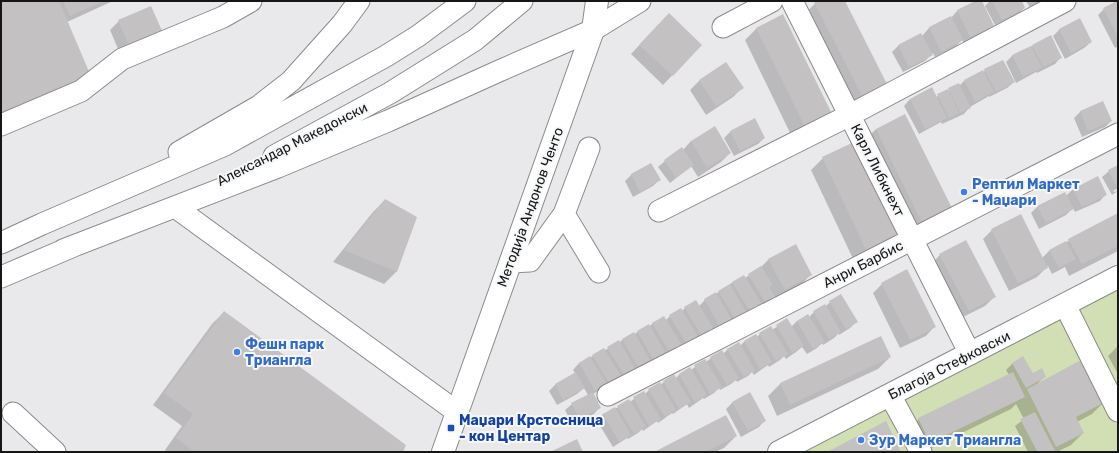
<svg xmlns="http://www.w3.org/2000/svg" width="1119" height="453" viewBox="0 0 1119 453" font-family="Rubik,sans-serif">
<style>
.green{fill:#d2dfb4}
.shadow{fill:#0003}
.building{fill:#c3c1c2}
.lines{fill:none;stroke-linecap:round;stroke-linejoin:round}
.minor-casing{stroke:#8a8b8c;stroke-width:23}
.major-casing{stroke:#8a8b8c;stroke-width:24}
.minor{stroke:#fff;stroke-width:21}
.major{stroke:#fff;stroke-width:22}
.shop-dot{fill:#3f7fe0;stroke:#f6f7f8;stroke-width:1.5}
.transit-dot{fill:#1a4fb4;stroke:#f6f7f8;stroke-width:1.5}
.labels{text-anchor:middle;stroke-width:4;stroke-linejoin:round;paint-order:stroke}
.street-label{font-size:14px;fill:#161617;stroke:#f6f7f8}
.shop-label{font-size:14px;font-weight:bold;fill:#366cbe;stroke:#f6f7f8;text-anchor:start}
.transit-label{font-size:14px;font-weight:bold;fill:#164399;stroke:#f6f7f8;text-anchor:start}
</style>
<rect width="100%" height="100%" fill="#e9e9eb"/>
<!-- green -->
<path class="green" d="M1118 278V452H786Z"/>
<!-- shadow -->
<path class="shadow" d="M1 1H113L67 22 89 74 77 86 1 119Z
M818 1H844L875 100 851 112 803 15Z
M978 1H981L993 25 986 32 964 43 962 40 956 46 935 57 933 53 925 61 903 72 892 52 898 46 921 34 922 36 929 28 951 18 957 11Z
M990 1H1021L1024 8 1018 14 995 25 985 6Z
M1026 1H1044L1031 9Z
M1118 2V46L1115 48 1098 15 1104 9Z
M1079 20 1091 42 1084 48 1065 59 1053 36 1059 30Z
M119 21 153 43 121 56 110 30Z
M659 24 701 45 663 85 631 54Z
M757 28 832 116 794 141 745 40Z
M1032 46 1061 57 1055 64 1037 73 1036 72 1016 83 1006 62 1012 56Z
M985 70 1014 82 1007 88 989 97V96L970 107 964 114 942 124 941 122 919 134 904 106 910 99 936 97 959 86 964 81 982 72 983 73Z
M700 80 742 88 733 97 706 115 690 90Z
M1103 102 1111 121 1105 127 1082 137 1074 118 1080 112Z
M876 129 952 212 912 238 864 141Z
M731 131 764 138 758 144 734 156 724 138Z
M691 141 730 153 721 162 698 177 691 166 670 183 658 167 665 161 682 149 683 150Z
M823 158 899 239 856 265 811 170Z
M651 164 659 180 653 186 633 197 625 181 631 175Z
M1118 166V188L1113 191 1114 192 1118 191 1112 195 1102 177 1109 171Z
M1073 189 1106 194 1100 201 1075 212 1073 208 1066 215 1039 229 1031 213 1037 207 1066 196Z
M385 200 416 218 396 272 384 284 333 262 373 212Z
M1118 214V251L1069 276 1065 267 1052 274 1048 266 1037 277 1009 291 983 239 992 230 1042 258 1049 251 1066 243 1069 240Z
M940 255 995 296 985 306 959 319 931 264Z
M769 259 811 274 802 284 775 298 774 296 767 302 759 308 757 305 753 309 714 332 711 328 705 334 694 340V339L680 349 678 345 673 350 662 356 661 355 647 364 646 363 632 373 631 371 628 374 593 394 600 407 594 414 573 425 565 410 572 404 588 395 584 388 577 394 557 405 549 391 555 385 575 373 573 370 579 363 619 343 622 340 634 335 637 332 649 327 653 323 666 320 670 316 682 311 685 308 699 306 705 300 716 294 733 282 745 278 761 267Z
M882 284 935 326 926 336 900 348 873 293Z
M830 302 856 322 850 328 839 335V333L834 338 823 345 822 343 817 348 807 354 802 347 796 352 786 359 784 356 780 360 769 367 768 365 754 375 752 372 748 376 737 382 736 380 731 384 720 390 719 388 714 393 704 399 703 398 689 408 687 404 673 414 672 413 658 423 657 421 643 431 642 429 638 433 628 439 627 438 613 447 597 421 603 414 630 402 644 392 645 394 649 390 660 385 674 375 676 378 679 375 690 368 691 370 705 360 706 362 711 358 723 354 728 349 740 346 744 342 755 335 756 338 760 334 772 330 787 320 791 327 797 321 808 315 809 317 814 312 825 307Z
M224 312 402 452H167L165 450 182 426 153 405 212 324Z
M881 337 890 357 878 369 777 416 768 396 780 384Z
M1118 346V374L1108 356Z
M1013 363 1032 375 1045 376 1038 383 1104 402 1092 414 1077 422 1083 433 1071 445 1057 452H1028L1015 426 1024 419 1016 404 1011 409 923 452 907 431 919 419 1009 375 1006 370Z
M750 393 765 420 759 427 741 437 726 409 732 403Z
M736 436 724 448 715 452H656Z"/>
<!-- building -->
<path class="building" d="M1 1H59L90 74 1 112Z
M63 1H104L70 16Z
M816 1H845L889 88 864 100 814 2Z
M975 1H982L994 26 970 37 957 10Z
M992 1H1022L1025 8 1002 20Z
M1117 1 1118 3V37L1103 8Z
M151 6 163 33 130 48 118 20Z
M669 13 702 45 673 76 639 45Z
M783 14 833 116 806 129 756 28Z
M951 16 963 40 941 52 929 27Z
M1080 18 1092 42 1071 53 1059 29Z
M921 33 933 55 909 67 898 45Z
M1051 35 1062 58 1043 67 1032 45Z
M1031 46 1042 68 1023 77 1012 55Z
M1003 60 1015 82 996 92 984 69Z
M726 62 744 88 716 106 699 80Z
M983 70 994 92 975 102 964 80Z
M959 83 971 108 960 113 948 88Z
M932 87 947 118 925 129 910 99Z
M948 89 959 113 949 118 937 94Z
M1103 101 1112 121 1088 131 1080 111Z
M905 114 954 212 924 227 876 129Z
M755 118 765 138 740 151 730 131Z
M715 126 731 153 707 168 691 141Z
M854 142 900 239 868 254 822 157Z
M682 147 694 165 676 178 664 160Z
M651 163 661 180 640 192 631 174Z
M1118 165V189L1108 170Z
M1098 176 1107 195 1082 207 1073 189Z
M1065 192 1074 209 1046 223 1037 206Z
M385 199 417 217 397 272 344 250Z
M1118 213V246L1082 264 1068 239Z
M1021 214 1048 268 1018 283 991 229Z
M966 240 996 297 969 311 939 254Z
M1066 241 1076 259 1059 268 1049 250Z
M796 244 812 275 785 290 768 259Z
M761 266 773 285 769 287 775 296 765 302 748 274Z
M907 269 936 327 910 340 881 283Z
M744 275 761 303 749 310 732 282Z
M730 284 746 312 735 319 718 291Z
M716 292 732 320 720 327 704 299Z
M841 294 858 322 846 329 829 301Z
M696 300 713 328 701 335 684 307Z
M825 304 841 332 829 339 813 311Z
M681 308 698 336 686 343 669 315Z
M224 311 406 445 403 452H195L176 438 193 414 164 393Z
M808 314 825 342 813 349 797 321Z
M664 316 681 344 669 351 652 323Z
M787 318 804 346 792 353 776 325Z
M649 324 665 352 653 359 637 331Z
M771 326 788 354 776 361 759 333Z
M634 332 650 360 638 367 622 339Z
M756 334 772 362 760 369 744 341Z
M881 336 891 357 790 405 780 383Z
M619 340 635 368 624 375 607 347Z
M739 342 755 370 744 377 727 349Z
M604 348 621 376 609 383 592 355Z
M722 350 739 378 727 385 710 357Z
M590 356 607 384 595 391 579 363Z
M1023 356 1033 373 1042 368 1046 377 1026 388 1012 363Z
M705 359 722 387 710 394 694 365Z
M1083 359 1105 402 1076 417 1084 433 1056 447 1027 389Z
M690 367 707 395 695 402 679 374Z
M576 372 585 388 563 400 555 384Z
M1013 372 1025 397 930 443 918 418Z
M674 374 691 402 679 409 663 381Z
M660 382 676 410 665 417 648 389Z
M644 391 661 419 649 426 633 397Z
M593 392 601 408 580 419 571 403Z
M750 392 766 421 748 431 732 402Z
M629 399 646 427 634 434 617 406Z
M615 407 631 435 619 442 603 414Z
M1035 412 1051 443 1056 452H1035L1037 451 1020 419Z
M726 415 737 436 705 452H654Z
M886 421 901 452H827Z
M577 439 583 452H550Z"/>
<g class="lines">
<defs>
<path id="minor" d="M792 1 970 354
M723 27 772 1
M1 125 81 91 122 59 223 17 251 1
M179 152 259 106 291 81 342 24 359 1
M274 156 390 93 475 40 522 1
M175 207 457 412
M659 211 850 115 1065 1
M564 214 599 272
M1 243 42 224 225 145 386 56 418 36 465 1
M63 250 278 167 388 121 499 71 593 30 640 1
M510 262 530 261 564 214 589 148
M1 277 76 245
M1065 305 1118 411
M608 395 1118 134
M890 395 921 452
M13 413 55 452"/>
<path id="major" d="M443 452 593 30 597 1
M779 452 1118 277"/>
</defs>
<!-- minor casing -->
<use href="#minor" class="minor-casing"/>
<!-- major casing -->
<use href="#major" class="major-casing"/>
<!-- minor -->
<use href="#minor" class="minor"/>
<!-- major -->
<use href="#major" class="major"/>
</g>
<!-- markers -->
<g class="shop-dot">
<circle cx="964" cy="192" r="4"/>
<circle cx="237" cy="352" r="4"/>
<circle cx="861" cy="440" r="4"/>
</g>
<rect class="transit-dot" x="447" y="424" width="8" height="8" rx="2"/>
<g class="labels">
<!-- street labels -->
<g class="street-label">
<text transform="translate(292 144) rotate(-27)" y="5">Александар Македонски</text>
<text transform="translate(878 170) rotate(63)" y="5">Карл Либкнехт</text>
<text transform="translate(530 207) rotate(-70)" y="5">Методија Андонов Ченто</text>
<text transform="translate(863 264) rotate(-27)" y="5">Анри Барбис</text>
<text transform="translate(949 365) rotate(-27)" y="5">Благоја Стефковски</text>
</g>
<!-- shop labels -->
<g class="shop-label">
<text x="972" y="189">Рептил Маркет<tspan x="972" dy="16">- Маџари</tspan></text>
<text x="245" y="349">Фешн парк<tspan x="245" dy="16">Триангла</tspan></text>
<text x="869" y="445">Зур Маркет Триангла</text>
</g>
<!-- transit labels -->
<g class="transit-label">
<text x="459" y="425">Маџари Крстосница<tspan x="459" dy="16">- кон Центар</tspan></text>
</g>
</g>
<!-- border -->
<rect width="1119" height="453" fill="none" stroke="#161617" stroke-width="4"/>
</svg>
